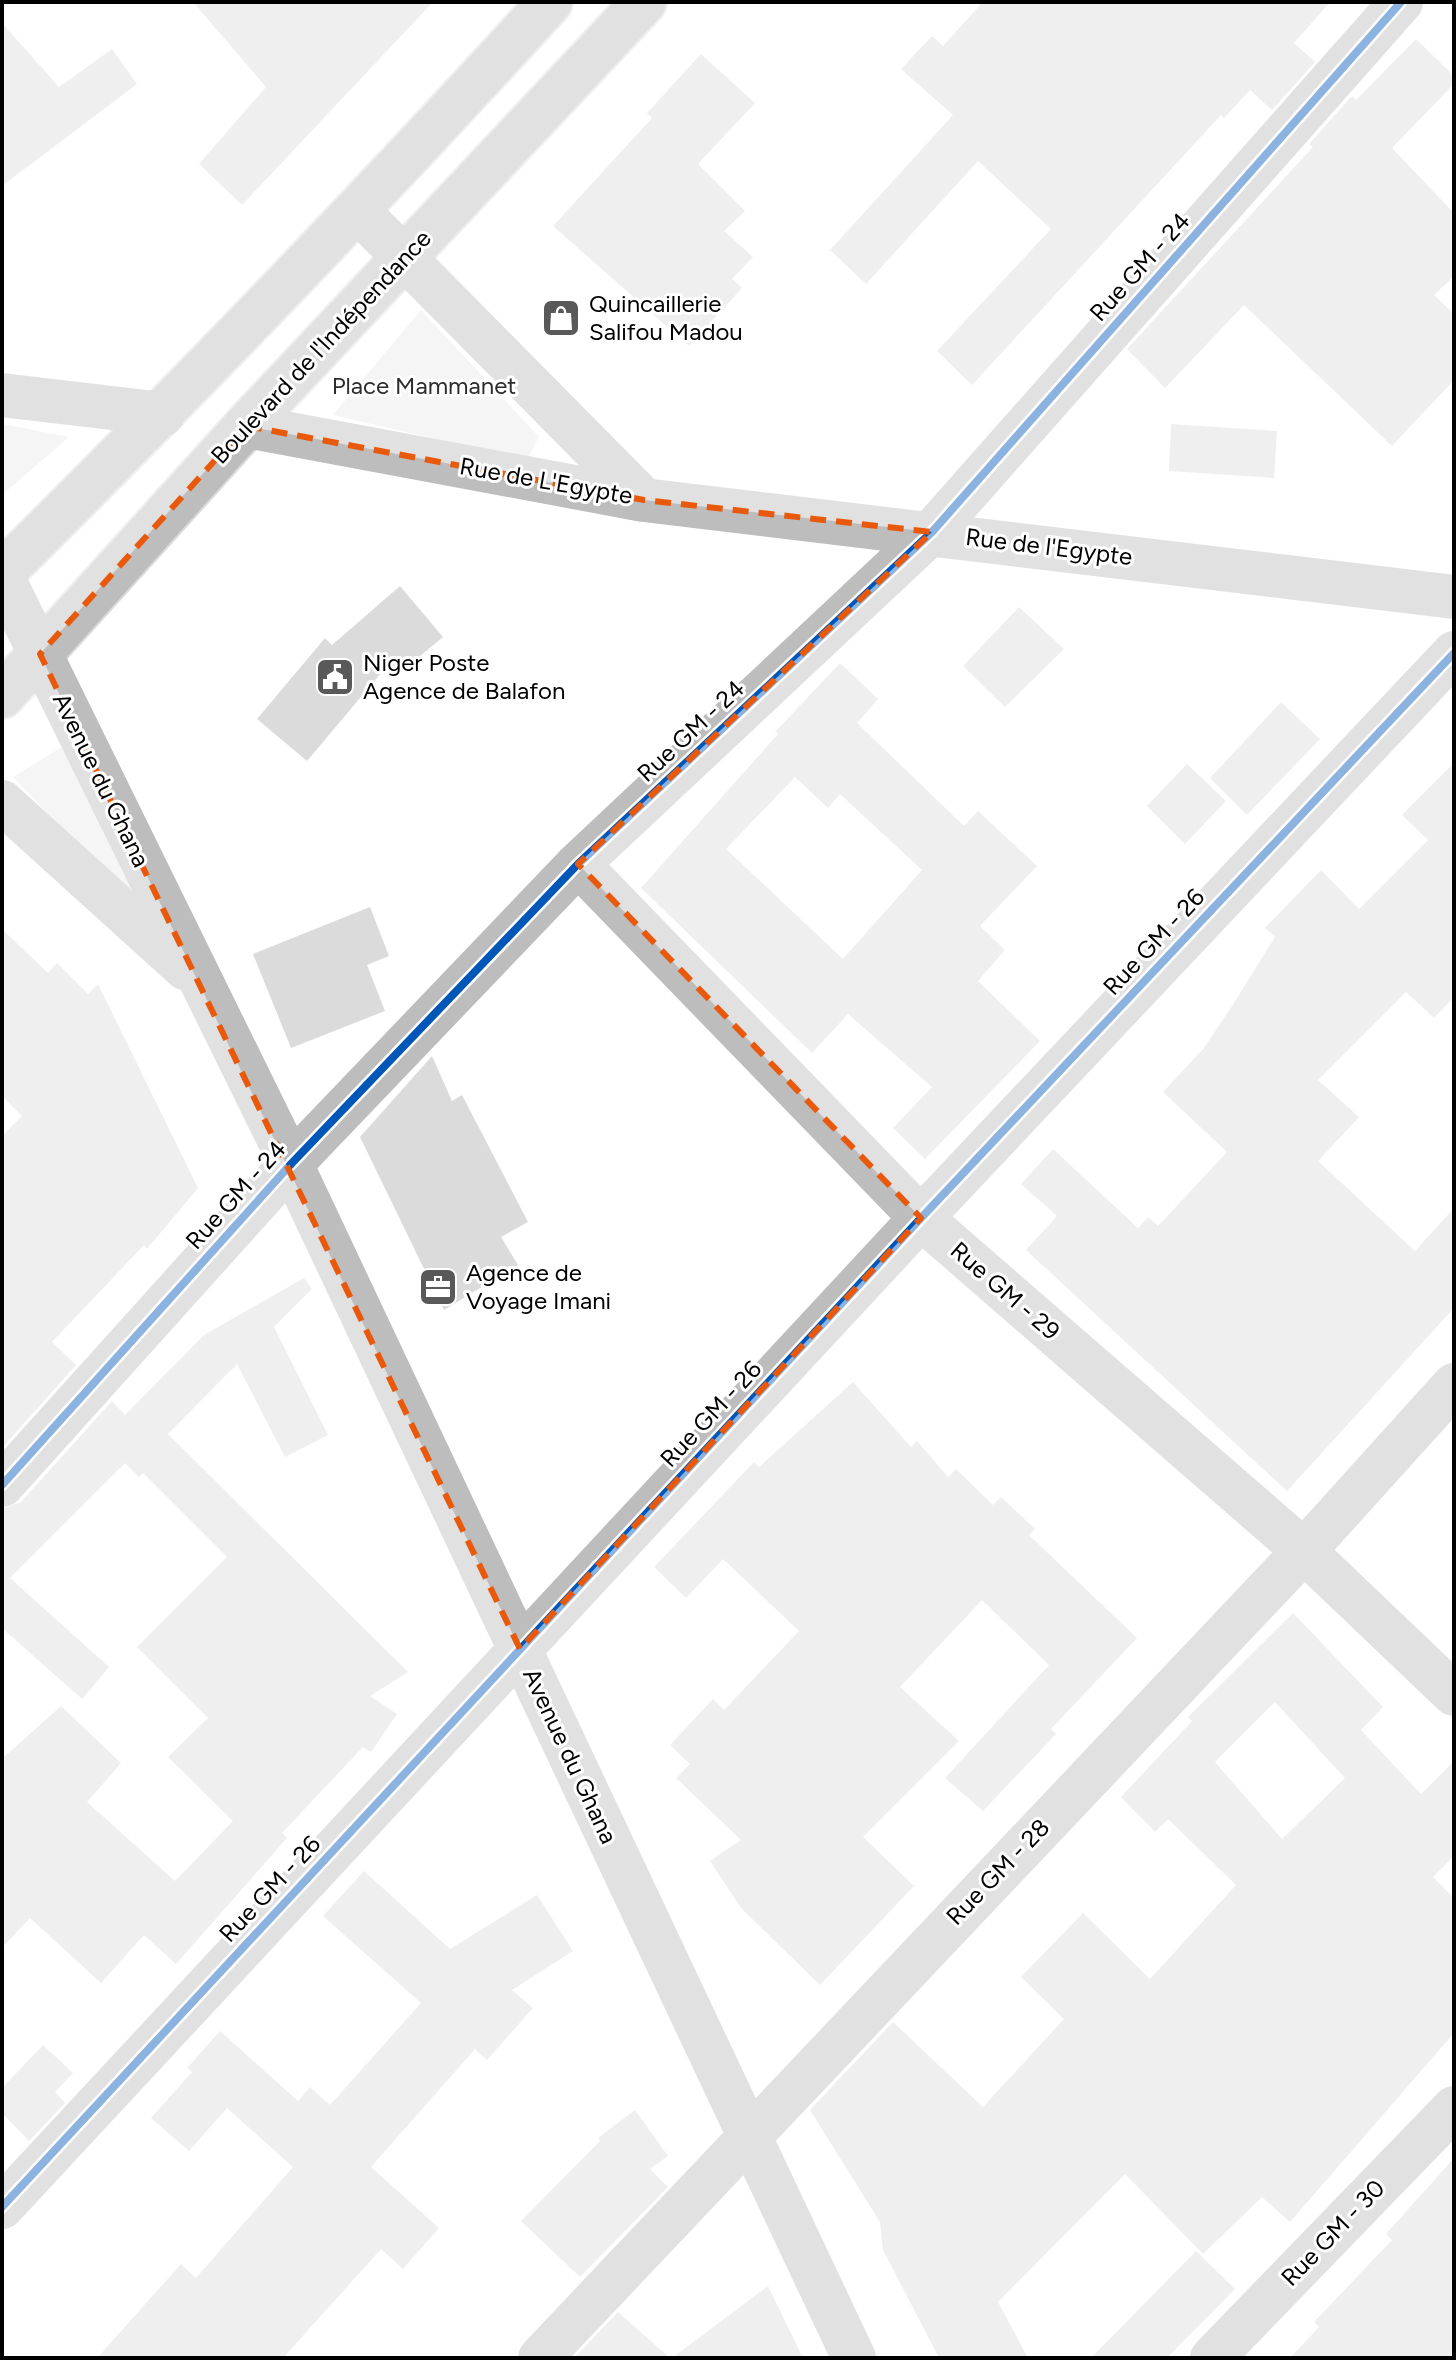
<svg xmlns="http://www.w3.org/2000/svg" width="1456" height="2360" viewBox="0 0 1456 2360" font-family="Figtree,sans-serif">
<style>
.green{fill:#e8e8e8}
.building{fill:#dbdbdb;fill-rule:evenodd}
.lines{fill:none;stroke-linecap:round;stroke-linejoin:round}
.major-casing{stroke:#dbdbdb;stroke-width:48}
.minor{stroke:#bdbdbd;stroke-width:44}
.major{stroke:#bdbdbd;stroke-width:44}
.cycleway-casing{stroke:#fff;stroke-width:13}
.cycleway{stroke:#0057b8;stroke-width:8}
.marked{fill:none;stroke:#e8590c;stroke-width:6;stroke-dasharray:16 10;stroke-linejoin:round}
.labels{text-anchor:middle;stroke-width:6;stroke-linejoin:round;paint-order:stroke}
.street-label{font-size:24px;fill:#000;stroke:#fff}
.poi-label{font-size:24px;fill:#000;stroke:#fff;text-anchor:start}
.park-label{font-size:24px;fill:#2c2c2c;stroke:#fff}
</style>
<rect width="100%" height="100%" fill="#fff"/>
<!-- green -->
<path class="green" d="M421 310 539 437 527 460 333 415Z
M2 424 69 437 2 495Z
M70 742 148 896 134 904 13 777Z"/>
<!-- building -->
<path class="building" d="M193 2H433L242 205 199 164 266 87Z
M983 2H1330L1294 43 1315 62 1272 110 1250 90 1224 118 1221 115 972 385 937 351 1051 229 978 161 866 284 830 250 953 115 901 69 932 36 943 46Z
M2 23 59 87 112 49 137 84 2 186Z
M1416 39 1454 76V84L1392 148 1454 213V276L1434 295 1454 314V380L1392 446 1244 305 1165 388 1127 349 1313 147 1309 144 1352 96 1356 100Z
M701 54 755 103 698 164 745 211 724 231 753 257 732 279 742 288 689 346 553 226 652 118 647 113Z
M1171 424 1277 431 1274 478 1169 471Z
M400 586 443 637 396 676 387 666 307 761 257 719 325 638 332 645Z
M1019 607 1064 649 1005 707 963 666Z
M840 663 878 699 857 723 964 826 978 811 1037 866 980 926 1005 950 978 981 1040 1041 925 1159 893 1128 932 1087 848 1014 812 1053 641 888 778 734 775 732ZM795 777 828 808 840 794 922 870 843 959 726 849Z
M1281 702 1320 739 1247 815 1210 778Z
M1454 763V997L1434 1018 1406 992 1318 1080 1359 1117 1318 1161 1415 1251 1454 1208V1308L1287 1491 1026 1250 1057 1216 1021 1184 1053 1149 1138 1228 1148 1217 1158 1226 1227 1152 1163 1092 1204 1048 1234 1003 1275 937 1265 928 1321 870 1359 909 1428 840 1402 815Z
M1187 764 1226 801 1185 844 1147 806Z
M370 907 389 956 367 965 385 1011 291 1048 253 954Z
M2 929 48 973 57 963 88 994 98 984 198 1188 147 1249 144 1245 52 1342 76 1365 2 1448V1136L22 1116 2 1096Z
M432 1056 452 1101 462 1095 528 1222 501 1237 518 1265 444 1310 360 1137Z
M304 1278 312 1289 274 1327 328 1435 285 1457 237 1364 168 1434 408 1672 370 1696 397 1714 371 1752 363 1747 282 1833 287 1838 176 1964 144 1935 101 1983 30 1918 2 1948V1759L61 1706 121 1763 87 1802 175 1881 233 1821 168 1757 208 1718 137 1647 227 1557 143 1473 139 1477 125 1463 10 1578 109 1667 82 1699 2 1628V1509L21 1502 112 1401 125 1415 204 1335Z
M853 1382 911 1447 917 1441 948 1477 956 1469 993 1505 1001 1497 1035 1529 1029 1535 1137 1638 1051 1729 1056 1734 983 1811 945 1778 1049 1665 982 1600 900 1687 959 1741 863 1837 914 1886 820 1985 741 1908 710 1861 741 1840 676 1778 690 1764 670 1745 713 1699 724 1710 799 1631 723 1559 686 1598 654 1567 754 1462 759 1467Z
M1293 1613 1383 1707 1361 1730 1421 1794 1454 1761V1856L1433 1877 1454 1898V2033L1290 2222 1262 2197 1203 2254 1125 2174 998 2302 1028 2358H939L883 2250 880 2222 810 2110 893 2022 983 2107 1064 2019 1021 1977 1083 1913 1150 1979 1236 1885 1168 1819 1155 1832 1121 1797 1192 1721 1188 1717ZM1275 1702 1345 1778 1282 1839 1215 1762Z
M364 1871 450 1949 537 1895 573 1951 512 1990 533 2008 487 2060 475 2049 371 2167 439 2228 403 2269 381 2249 283 2358H97L181 2264 196 2278 293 2167 227 2108 189 2151 151 2118 192 2072 187 2068 220 2031 298 2101 310 2087 330 2105 421 2003 323 1916Z
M43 2045 73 2073 55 2092 65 2103 29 2141 2 2113V2088Z
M635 2110 668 2156 650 2169 668 2187 580 2277 521 2221 600 2141 598 2138Z
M1454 2158V2358H1290L1319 2327 1314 2322 1392 2240 1386 2234Z
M1196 2251 1235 2289 1167 2358H1091Z
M768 2286 803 2358H672Z
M618 2312 670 2358H574Z"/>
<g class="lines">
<defs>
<path id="major" d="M2 573C190 387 372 197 550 2
M2 696 246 426 644 2"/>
</defs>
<!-- major casing -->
<use href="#major" class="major-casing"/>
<!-- minor -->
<path class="minor" d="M359 212 644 500
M2 395 163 414
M246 426 644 500 1454 597
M2 576 291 1164 854 2358
M2 802 185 968
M578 864 921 1218 1304 1551 1454 1694
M2 1485 291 1164 578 864 932 532 1401 2
M2 2207 921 1218 1454 653
M540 2358 1304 1551 1454 1385
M1212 2358 1454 2108"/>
<!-- major -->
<use href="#major" class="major"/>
<defs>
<path id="cycleway" d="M2 1485 291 1164 578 864 932 532 1401 2
M2 2207 921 1218 1454 653"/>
</defs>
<!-- cycleway casing -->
<use href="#cycleway" class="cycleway-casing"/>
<!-- cycleway -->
<use href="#cycleway" class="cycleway"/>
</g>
<!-- marked area -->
<path d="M0 0H1456V2360H0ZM246 426 644 500 932 532 578 864 921 1218 520 1649 40 654Z" fill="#fff" fill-opacity=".55" fill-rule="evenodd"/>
<path class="marked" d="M246 426 644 500 932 532 578 864 921 1218 520 1649 40 654Z"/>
<!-- icons -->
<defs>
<symbol id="shop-square" viewBox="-11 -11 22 22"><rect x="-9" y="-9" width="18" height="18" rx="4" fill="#595959" stroke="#fff"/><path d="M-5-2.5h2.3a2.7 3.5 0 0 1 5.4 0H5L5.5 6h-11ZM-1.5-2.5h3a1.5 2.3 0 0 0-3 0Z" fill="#fff"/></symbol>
<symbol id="civic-square" viewBox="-11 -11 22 22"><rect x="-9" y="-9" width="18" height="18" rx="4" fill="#595959" stroke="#fff"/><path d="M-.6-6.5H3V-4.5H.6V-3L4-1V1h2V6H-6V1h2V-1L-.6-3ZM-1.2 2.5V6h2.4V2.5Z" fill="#fff"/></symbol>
<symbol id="office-square" viewBox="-11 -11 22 22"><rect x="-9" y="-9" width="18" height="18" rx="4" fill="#595959" stroke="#fff"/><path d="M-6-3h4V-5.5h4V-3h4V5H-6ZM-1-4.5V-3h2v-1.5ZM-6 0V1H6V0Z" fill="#fff"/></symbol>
</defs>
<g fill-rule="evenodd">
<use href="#shop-square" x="539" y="296" width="44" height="44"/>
<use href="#civic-square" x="313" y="655" width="44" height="44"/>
<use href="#office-square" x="416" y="1265" width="44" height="44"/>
</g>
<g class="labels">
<!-- street labels -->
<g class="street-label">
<text transform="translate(1140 267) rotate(-48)" y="8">Rue GM - 24</text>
<text transform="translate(321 347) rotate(-47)" y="8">Boulevard de l'Indépendance</text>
<text transform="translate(546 481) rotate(10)" y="8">Rue de L'Egypte</text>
<text transform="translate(1049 547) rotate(7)" y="8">Rue de l'Egypte</text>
<text transform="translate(691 731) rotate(-43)" y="8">Rue GM - 24</text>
<text transform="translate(101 780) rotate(64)" y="8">Avenue du Ghana</text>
<text transform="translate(1154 942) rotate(-47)" y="8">Rue GM - 26</text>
<text transform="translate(236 1195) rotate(-48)" y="8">Rue GM - 24</text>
<text transform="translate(1005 1291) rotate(41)" y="8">Rue GM - 29</text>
<text transform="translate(711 1414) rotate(-47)" y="8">Rue GM - 26</text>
<text transform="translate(570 1756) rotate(65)" y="8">Avenue du Ghana</text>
<text transform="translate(998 1872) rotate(-46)" y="8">Rue GM - 28</text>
<text transform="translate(270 1889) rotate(-47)" y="8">Rue GM - 26</text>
<text transform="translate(1333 2233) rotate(-46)" y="8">Rue GM - 30</text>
</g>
<!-- poi labels -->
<g class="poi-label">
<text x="589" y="312">Quincaillerie<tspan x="589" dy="28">Salifou Madou</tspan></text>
<text x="363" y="671">Niger Poste<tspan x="363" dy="28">Agence de Balafon</tspan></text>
<text x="466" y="1281">Agence de<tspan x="466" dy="28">Voyage Imani</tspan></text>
</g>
<!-- park labels -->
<g class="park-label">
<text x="424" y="394">Place Mammanet</text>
</g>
</g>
<!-- border -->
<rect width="1456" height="2360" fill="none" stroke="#000000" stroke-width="8"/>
</svg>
